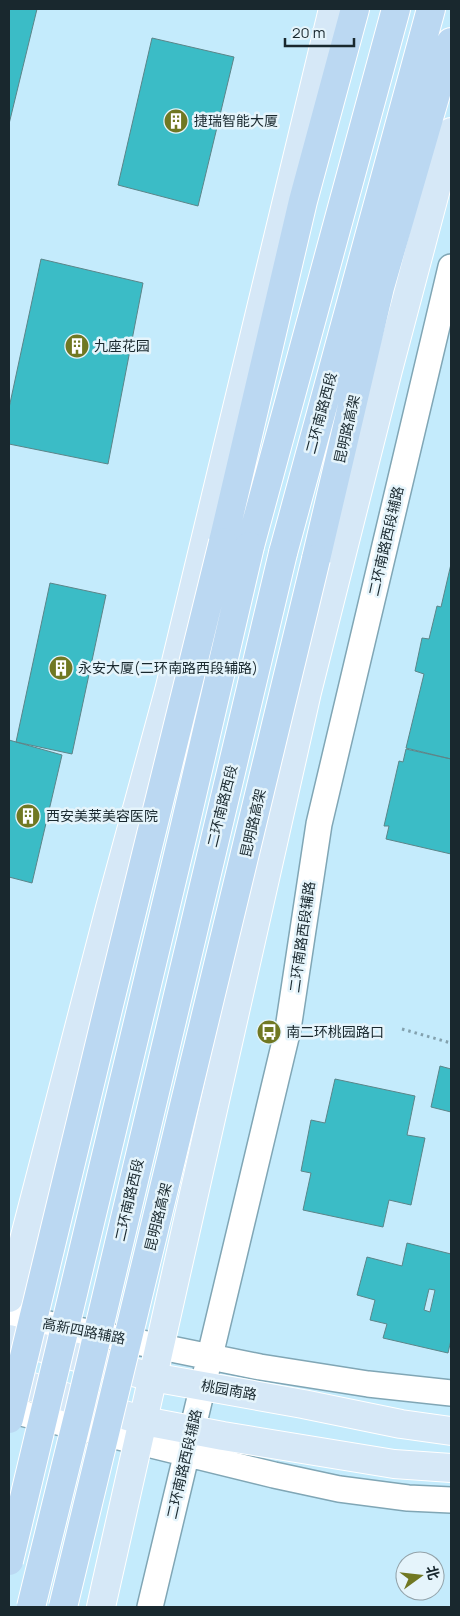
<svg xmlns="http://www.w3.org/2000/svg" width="460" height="1616" viewBox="0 0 460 1616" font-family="Manrope,'Noto Sans SC',sans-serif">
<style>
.building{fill:#3bbcc6;stroke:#5b8589;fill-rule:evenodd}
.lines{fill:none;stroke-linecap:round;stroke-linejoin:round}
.minor-casing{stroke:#80a6b5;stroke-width:28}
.major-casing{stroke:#fff;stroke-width:30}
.highway-casing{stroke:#fff;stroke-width:30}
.path{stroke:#83a1ae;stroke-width:3;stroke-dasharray:2.5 4;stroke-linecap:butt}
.minor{stroke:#fff;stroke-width:25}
.major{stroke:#d6e8f7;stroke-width:28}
.highway{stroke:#bbd8f2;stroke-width:28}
.highway-bridge-casing{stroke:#fff;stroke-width:30;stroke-linecap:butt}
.highway-bridge{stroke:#bbd8f2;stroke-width:28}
.labels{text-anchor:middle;stroke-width:5;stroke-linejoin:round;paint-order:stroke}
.poi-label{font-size:14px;fill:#19282e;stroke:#e5f4fb;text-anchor:start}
.street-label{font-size:14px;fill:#19282e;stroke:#e5f4fb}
</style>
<rect width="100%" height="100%" fill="#c4ebfc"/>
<!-- building -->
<path class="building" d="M9 9H37L9 124Z
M152 38 234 57 198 206 118 185Z
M41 259 143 283 108 464 9 444V408Z
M451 564V759L406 748 424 674 415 671 422 638 429 639 437 606 441 607Z
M50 583 106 595 72 754 16 742Z
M9 740 62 755 32 883 9 877Z
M406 749 451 759V854L386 839 389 826H384L399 761 403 762Z
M440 1066 451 1069V1112L431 1107Z
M335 1079 415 1096 407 1135 425 1138 411 1205 389 1200 383 1227 303 1210 311 1173 301 1171 311 1120 325 1123Z
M407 1243 451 1254V1340L448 1353 383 1338 387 1324 370 1320 375 1300 357 1295 367 1257 402 1266ZM429 1289 435 1290 430 1312 424 1310Z"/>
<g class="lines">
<defs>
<path id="minor" d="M9 1316 260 1367 368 1384 451 1393
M9 1410 274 1475 339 1489 408 1498 451 1500
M150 1607 288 1029 319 824 451 267"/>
<path id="major" d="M9 1298 110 908 169 691 333 9
M9 1339 152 1377 303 1404 401 1424 451 1431
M9 1380 144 1421 223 1436 394 1464 451 1468
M101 1607 307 692 388 370 451 132"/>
<path id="highway" d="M223 542 303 201 355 9
M250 546 396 9
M283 553 431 9
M316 559 380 287 451 42"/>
</defs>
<!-- minor casing -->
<use href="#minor" class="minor-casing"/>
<!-- major casing -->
<use href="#major" class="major-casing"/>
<!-- highway casing -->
<use href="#highway" class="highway-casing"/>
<!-- path -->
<path class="path" d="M402 1029 451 1043"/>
<!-- minor -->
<use href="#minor" class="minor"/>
<!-- major -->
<use href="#major" class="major"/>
<!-- highway -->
<use href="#highway" class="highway"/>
<defs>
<path id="highway-bridge" d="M9 1419 109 1005 223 542
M9 1561 183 834 250 546
M31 1607 79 1412 283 553
M63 1607 316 559"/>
</defs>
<!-- highway-bridge casing -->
<use href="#highway-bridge" class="highway-bridge-casing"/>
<!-- highway-bridge -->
<use href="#highway-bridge" class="highway-bridge"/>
</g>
<!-- icons -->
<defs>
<symbol id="building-disc" viewBox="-11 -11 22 22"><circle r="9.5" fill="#707823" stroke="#e5f4fb"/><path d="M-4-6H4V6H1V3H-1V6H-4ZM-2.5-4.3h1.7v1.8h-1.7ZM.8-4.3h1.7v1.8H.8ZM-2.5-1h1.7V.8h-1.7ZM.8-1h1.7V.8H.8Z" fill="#fff"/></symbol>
<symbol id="bus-disc" viewBox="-11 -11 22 22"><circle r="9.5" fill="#707823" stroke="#e5f4fb"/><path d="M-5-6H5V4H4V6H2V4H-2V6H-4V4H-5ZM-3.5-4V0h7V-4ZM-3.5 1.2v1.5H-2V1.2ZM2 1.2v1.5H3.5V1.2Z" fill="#fff"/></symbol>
</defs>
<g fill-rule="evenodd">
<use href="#building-disc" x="162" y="107" width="28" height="28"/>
<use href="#building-disc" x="63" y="332" width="28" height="28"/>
<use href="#building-disc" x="47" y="654" width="28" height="28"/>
<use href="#building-disc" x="14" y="802" width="28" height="28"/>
<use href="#bus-disc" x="255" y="1018" width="28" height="28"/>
</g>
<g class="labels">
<!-- poi labels -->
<g class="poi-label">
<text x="194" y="126">捷瑞智能大厦</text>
<text x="94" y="351">九座花园</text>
<text x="78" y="673">永安大厦(二环南路西段辅路)</text>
<text x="46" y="821">西安美莱美容医院</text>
<text x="286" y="1037">南二环桃园路口</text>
</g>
<!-- street labels -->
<g class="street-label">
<text transform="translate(321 413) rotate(-75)" y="5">二环南路西段</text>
<text transform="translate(347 429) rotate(-77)" y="5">昆明路高架</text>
<text transform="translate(386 541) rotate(-77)" y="5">二环南路西段辅路</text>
<text transform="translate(222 806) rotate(-76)" y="5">二环南路西段</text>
<text transform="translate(253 823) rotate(-77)" y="5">昆明路高架</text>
<text transform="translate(302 937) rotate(-82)" y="5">二环南路西段辅路</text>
<text transform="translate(129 1200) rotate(-77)" y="5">二环南路西段</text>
<text transform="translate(158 1217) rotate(-76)" y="5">昆明路高架</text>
<text transform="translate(84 1331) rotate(11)" y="5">高新四路辅路</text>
<text transform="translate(229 1390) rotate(10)" y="5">桃园南路</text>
<text transform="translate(184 1464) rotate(-77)" y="5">二环南路西段辅路</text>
</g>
</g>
<!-- border -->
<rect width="460" height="1616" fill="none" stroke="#19282e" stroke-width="20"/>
<!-- north arrow -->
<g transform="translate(420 1576) rotate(75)"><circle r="24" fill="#e5f4fb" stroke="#93a2a9"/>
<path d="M0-4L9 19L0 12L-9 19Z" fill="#707823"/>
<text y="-8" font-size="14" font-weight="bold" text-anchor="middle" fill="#19282e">北</text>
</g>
<!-- scale -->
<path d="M285 38v8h69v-8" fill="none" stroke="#19282e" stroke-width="2.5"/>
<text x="292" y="38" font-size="15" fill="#19282e" stroke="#e5f4fb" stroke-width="4" paint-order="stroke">20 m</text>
</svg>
